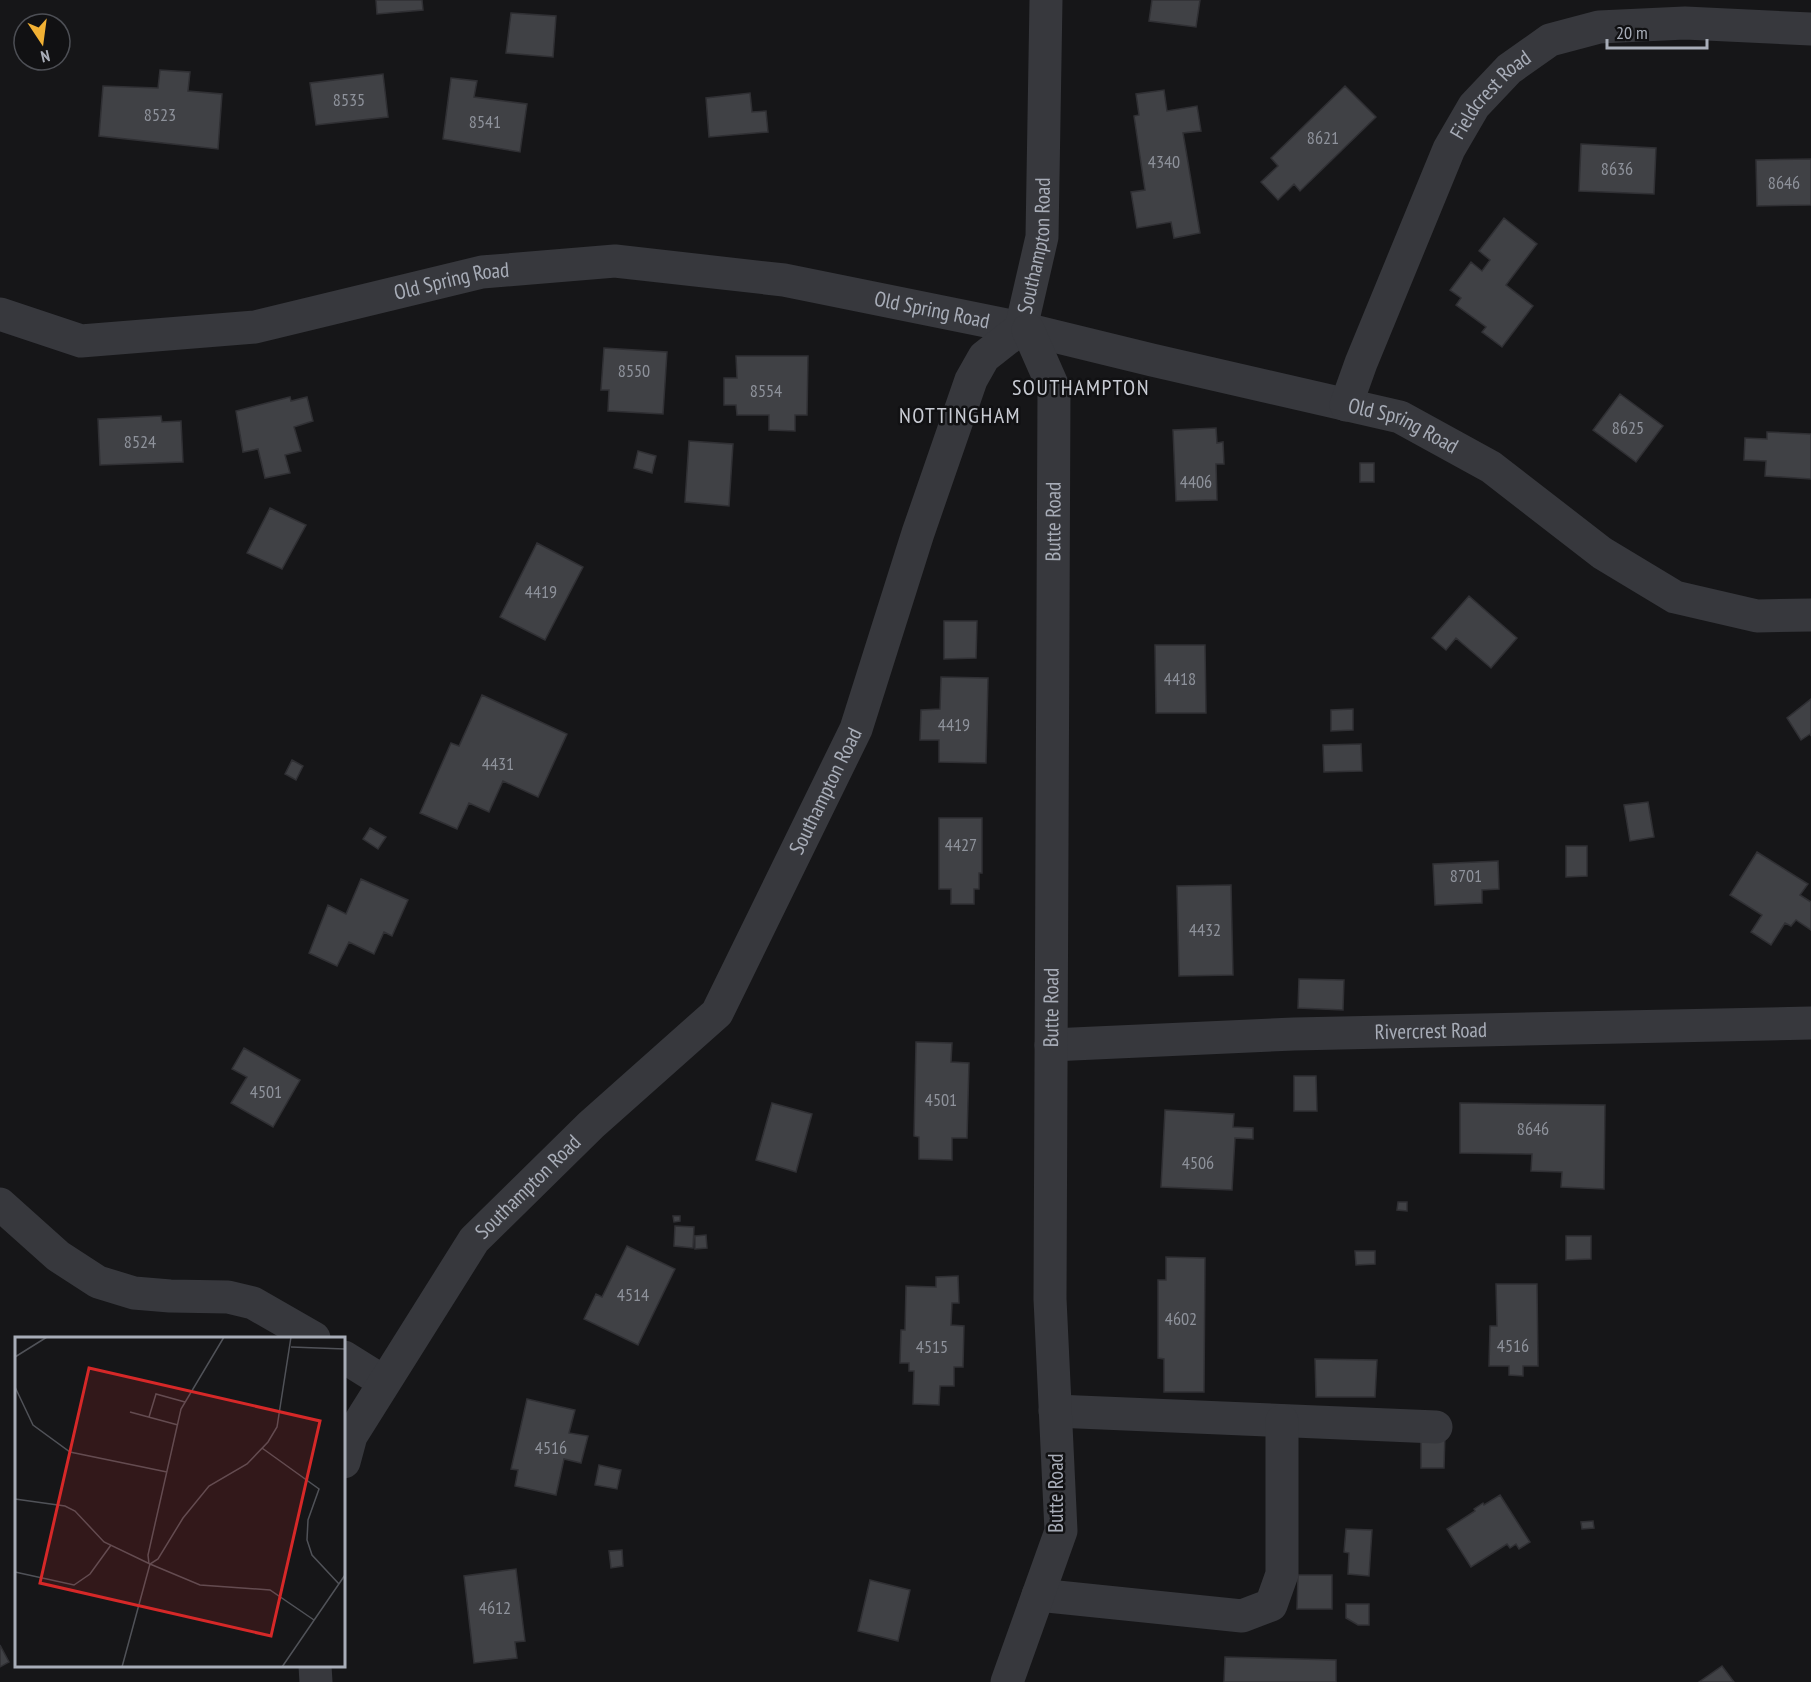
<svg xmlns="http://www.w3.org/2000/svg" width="1811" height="1682" viewBox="0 0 1811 1682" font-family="'PT Sans Narrow',sans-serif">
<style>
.building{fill:#404145;stroke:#303034;stroke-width:1.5}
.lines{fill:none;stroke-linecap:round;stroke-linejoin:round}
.minor{stroke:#37383d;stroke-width:33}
.labels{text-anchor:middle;stroke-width:5;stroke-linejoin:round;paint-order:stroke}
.number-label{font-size:18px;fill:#8e929b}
.street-label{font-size:21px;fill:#a8adb8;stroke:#111113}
.neighbourhood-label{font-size:22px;letter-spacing:1.5px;fill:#c9ccd4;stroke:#111113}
.inset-road{fill:none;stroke:#505258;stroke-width:1.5}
.view{fill:#d62828;fill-opacity:0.15;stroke:#d62828;stroke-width:3}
.inset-edge{fill:none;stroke:#a8adb8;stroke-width:3}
</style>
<rect width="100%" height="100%" fill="#161618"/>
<!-- building -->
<path class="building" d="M376 0H422L423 10 377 14Z
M1152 0H1200L1196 27 1149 21Z
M511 13 556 16 553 57 506 53Z
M160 70 190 72 188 91 222 94 218 149 99 136 103 86 158 88Z
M383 74 388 117 316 125 310 83Z
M451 78 477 81 474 97 527 104 520 152 443 139Z
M1345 86 1376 117 1300 191 1294 184 1278 200 1261 182 1278 166 1271 158Z
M1164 90 1167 111 1197 106 1201 131 1183 133 1200 233 1174 238 1171 222 1137 228 1131 192 1145 190 1134 116 1139 115 1136 94Z
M750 93 752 112 766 111 768 132 709 137 706 98Z
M1581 144 1656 148 1654 194 1579 191Z
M1811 159V205L1757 206 1756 160Z
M1504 218 1537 244 1506 285 1533 306 1502 347 1482 332 1486 327 1456 305 1461 298 1450 290 1471 262 1482 271 1490 260 1479 251Z
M604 348 667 352 663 414 608 411 609 390H601Z
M736 356H808L807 415H795V431L769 430V415H737L736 405H724V378H737Z
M1620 394 1663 426 1636 462 1593 430Z
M290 397 291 401 307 397 313 421 294 427 301 451 285 455 290 473 265 478 258 449 243 452 236 411Z
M161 416 162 422 181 421 183 462 100 465 98 419Z
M1216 428 1217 443 1223 442 1224 464H1216L1217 500 1176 501 1173 430Z
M1767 432 1811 434V479L1765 476 1766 461 1744 460 1745 438 1767 439Z
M689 441 733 444 729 506 685 502Z
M638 451 656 456 652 473 634 468Z
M1360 463H1374V482H1360Z
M270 508 306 525 282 569 247 553Z
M537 543 583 567 545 640 500 617Z
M1469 596 1517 638 1491 668 1456 638 1446 650 1432 638Z
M944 621H977L976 658 944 659Z
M1155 645H1205L1206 713H1156Z
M941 677 988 678 986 763 939 762V740H920L921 710 940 709Z
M482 695 567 734 538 797 503 781 489 812 469 803 457 829 420 813 451 743 459 746Z
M1811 699V736L1810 734 1801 740 1787 718Z
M1353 709V730L1331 731V710Z
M1361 744 1362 771 1324 772 1323 745Z
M292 760 303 766 296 780 285 774Z
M1648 802 1654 837 1630 841 1624 805Z
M939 818H982V873H979V889H974V904H951V889H939Z
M370 828 386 837 378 849 363 839Z
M1566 846H1587V876L1566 877Z
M1757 852 1808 884 1800 895 1811 902V930L1796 920 1791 926 1785 923 1771 945 1751 932 1762 915 1730 895Z
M1498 861 1499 889 1482 890V903L1435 905 1433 864Z
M361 879 408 900 392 936 384 932 374 954 349 942 337 966 309 953 328 905 346 914Z
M1231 885 1233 975 1179 976 1177 886Z
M1299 979 1344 980 1343 1010 1298 1008Z
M916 1042 952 1043 951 1062 969 1063 967 1138H952V1160L919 1159V1137L914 1136Z
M244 1048 300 1080 273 1127 231 1103 247 1077 232 1069Z
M1294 1076H1316L1317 1111H1294Z
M772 1103 812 1114 796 1172 756 1160Z
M1460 1103 1605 1105 1604 1189 1561 1187 1562 1172 1531 1171 1532 1154 1460 1153Z
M1165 1110 1234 1114 1233 1127 1253 1128V1139L1235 1138 1232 1190 1161 1187Z
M1398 1202H1407V1211L1397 1210Z
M673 1216H680V1221L674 1222Z
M675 1226 694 1227 693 1248 674 1246Z
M706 1235 707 1248 695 1249V1236Z
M1566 1236H1591V1259L1566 1260Z
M627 1246 675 1269 638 1345 584 1319 596 1294 602 1297Z
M1355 1251H1375V1264L1356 1265Z
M1166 1257 1205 1258 1204 1392H1164V1359L1158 1358V1280H1166Z
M958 1276 959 1303H952L951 1325 964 1326 963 1367H954V1386H940L939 1405 913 1404 914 1371H909V1363H900L901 1330H905L906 1286 936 1287V1277Z
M1496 1284H1537L1538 1366H1523V1376L1509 1375V1366H1489L1490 1326H1497Z
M1315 1359 1377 1360 1375 1397H1316Z
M527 1399 575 1410 569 1433 588 1436 581 1463 564 1459 556 1495 515 1486 518 1470 511 1469Z
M1421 1433H1445L1444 1468H1421Z
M599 1465 621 1470 617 1489 595 1485Z
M1500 1495 1530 1542 1519 1549 1516 1544 1510 1548 1507 1544 1471 1567 1447 1529 1475 1511 1474 1509 1483 1503 1484 1505Z
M1593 1521 1594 1528 1582 1529 1581 1522Z
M1346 1529 1372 1530 1369 1576 1348 1574 1349 1553 1344 1552Z
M622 1550 623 1566 611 1568 609 1551Z
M516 1569 525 1641 515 1642 517 1658 474 1663 464 1576Z
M1298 1575H1332V1609H1297Z
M870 1580 910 1590 898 1641 858 1631Z
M1346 1604H1369V1625H1358L1346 1618Z
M0 1645 9 1662 0 1667Z
M1225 1657 1336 1660V1682H1224Z
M1722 1666 1734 1682H1699Z"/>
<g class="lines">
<!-- minor -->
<g class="minor">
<path id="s1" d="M0 314 81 341 255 327 482 272 615 261 784 280 1021 328 1152 360 1400 417 1491 467 1602 553 1675 597 1757 616 1811 615"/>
<path id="s2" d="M1346 405 1361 363 1449 149 1474 106 1509 69 1550 40 1599 27 1685 23 1811 29"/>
<path id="s3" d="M1051 1045 1294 1034 1811 1023"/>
<path d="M0 1204 58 1256 98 1282 134 1293 170 1296 228 1297 253 1303 314 1338"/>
<path d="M344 1357 384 1382"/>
<path d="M1055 1411 1436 1427"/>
<path id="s4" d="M344 1462 351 1436 474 1240 591 1125 717 1013 856 729 918 533 971 380 984 357 1021 328 1042 237 1046 0"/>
<path d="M1038 1595 1242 1616 1271 1605 1282 1574V1421"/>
<path d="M315 1666 316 1682"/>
<path id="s5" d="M1007 1682 1061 1531 1050 1299 1054 389 1028 330"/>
</g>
</g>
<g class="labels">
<!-- number labels -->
<g class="number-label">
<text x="349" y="106">8535</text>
<text x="160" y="121">8523</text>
<text x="485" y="128">8541</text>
<text x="1323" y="144">8621</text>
<text x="1164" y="168">4340</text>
<text x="1617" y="175">8636</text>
<text x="1784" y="189">8646</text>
<text x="634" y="377">8550</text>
<text x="766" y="397">8554</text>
<text x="1628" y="434">8625</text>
<text x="140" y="448">8524</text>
<text x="1196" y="488">4406</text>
<text x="541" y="598">4419</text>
<text x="1180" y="685">4418</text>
<text x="954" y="731">4419</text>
<text x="498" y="770">4431</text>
<text x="961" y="851">4427</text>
<text x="1466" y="882">8701</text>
<text x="1205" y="936">4432</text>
<text x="266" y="1098">4501</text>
<text x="941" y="1106">4501</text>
<text x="1533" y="1135">8646</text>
<text x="1198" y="1169">4506</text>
<text x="633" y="1301">4514</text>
<text x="1181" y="1325">4602</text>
<text x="1513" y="1352">4516</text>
<text x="932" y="1353">4515</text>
<text x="551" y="1454">4516</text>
<text x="495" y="1614">4612</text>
</g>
<!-- street labels -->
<g class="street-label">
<text dy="7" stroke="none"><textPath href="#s2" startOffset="345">Fieldcrest Road</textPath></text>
<text dy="7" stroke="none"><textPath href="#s4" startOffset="1432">Southampton Road</textPath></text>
<text dy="7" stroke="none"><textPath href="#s1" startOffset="462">Old Spring Road</textPath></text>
<text dy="7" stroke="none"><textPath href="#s1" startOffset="948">Old Spring Road</textPath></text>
<text dy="7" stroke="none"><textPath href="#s1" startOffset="1434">Old Spring Road</textPath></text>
<text dy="7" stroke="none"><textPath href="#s5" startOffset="1170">Butte Road</textPath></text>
<text dy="7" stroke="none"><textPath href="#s4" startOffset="838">Southampton Road</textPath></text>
<text dy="7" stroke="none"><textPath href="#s5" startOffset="684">Butte Road</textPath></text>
<text dy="7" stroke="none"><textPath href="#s3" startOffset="380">Rivercrest Road</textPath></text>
<text dy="7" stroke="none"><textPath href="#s4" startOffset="334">Southampton Road</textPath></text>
<text transform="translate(1056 1493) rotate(-90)" y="7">Butte Road</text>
</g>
<!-- neighbourhood labels -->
<g class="neighbourhood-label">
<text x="1081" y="395">SOUTHAMPTON</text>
<text x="960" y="423">NOTTINGHAM</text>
</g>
</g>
<!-- overview -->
<g transform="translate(15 1337)">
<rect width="330" height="330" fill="#161618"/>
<path class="inset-road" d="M276 10 330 12M0 20 32 0M0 50 18 88 55 115 152 135M115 75 163 88M134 80 141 57 170 65M247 111 304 152 293 183 292 203 297 218 324 247M0 162 50 169 60 174 89 205 135 227 185 248 255 253 299 283M134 227 133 218 166 72 209 0M0 235 59 248 75 237 96 208M107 330 135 227 143 222 168 181 194 149 232 127 253 105 262 90 276 0M267 330 330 238"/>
<path class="view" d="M74 31 305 84 256 299 25 246Z"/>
<rect width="330" height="330" class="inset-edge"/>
</g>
<!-- north arrow -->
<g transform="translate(42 42) rotate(167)"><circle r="28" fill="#111113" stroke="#4d4f55" stroke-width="1.5"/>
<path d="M0-4.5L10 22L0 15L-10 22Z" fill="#f2b134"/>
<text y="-9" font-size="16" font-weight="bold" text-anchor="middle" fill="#a8adb8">N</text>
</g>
<!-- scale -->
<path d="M1607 39v9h100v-9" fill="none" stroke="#a8adb8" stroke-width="3"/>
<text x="1616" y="39" font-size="18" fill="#a8adb8" stroke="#111113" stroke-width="4.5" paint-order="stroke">20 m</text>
</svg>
